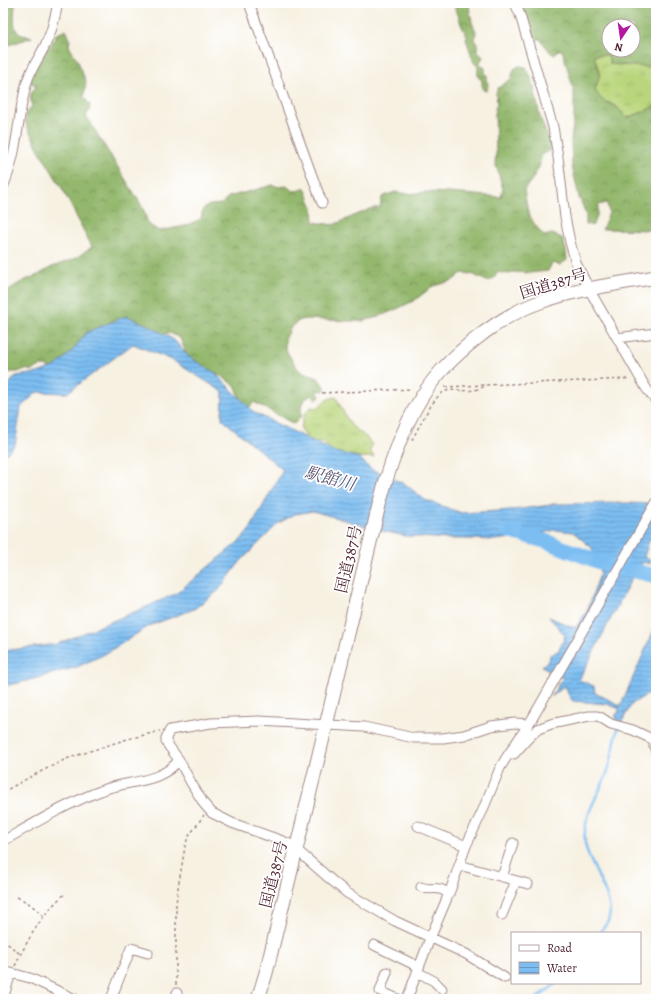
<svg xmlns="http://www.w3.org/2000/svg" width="659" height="1002" viewBox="0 0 659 1002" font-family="Alegreya,'Noto Serif JP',serif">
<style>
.grass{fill:url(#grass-tufts);stroke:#827a54}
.forest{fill:url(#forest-crowns);stroke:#6e6b4c;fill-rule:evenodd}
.water{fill:url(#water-rules);stroke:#636e8e}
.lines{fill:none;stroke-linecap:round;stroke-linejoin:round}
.stream{stroke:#7cbef2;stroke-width:2.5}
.river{stroke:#7cbef2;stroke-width:15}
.minor-casing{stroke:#a08886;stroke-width:11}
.highway-casing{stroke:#a08886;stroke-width:15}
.path{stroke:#a08886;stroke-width:1.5;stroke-dasharray:3 3;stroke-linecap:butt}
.minor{stroke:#fff;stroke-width:9}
.highway{stroke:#fff;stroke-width:13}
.labels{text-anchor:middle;stroke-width:3.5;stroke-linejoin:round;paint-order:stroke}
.street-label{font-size:16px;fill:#4a1f2b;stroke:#fff}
.water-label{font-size:17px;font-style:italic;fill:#5c5771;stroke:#fff}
</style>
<defs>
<pattern id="grass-tufts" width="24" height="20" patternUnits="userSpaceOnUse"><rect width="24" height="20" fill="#bad67c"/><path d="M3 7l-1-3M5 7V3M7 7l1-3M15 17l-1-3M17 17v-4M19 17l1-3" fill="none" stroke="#a1b76b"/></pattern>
<pattern id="forest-crowns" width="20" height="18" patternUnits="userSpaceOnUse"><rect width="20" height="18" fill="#93b76c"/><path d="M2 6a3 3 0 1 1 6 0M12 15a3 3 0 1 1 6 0" fill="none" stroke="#7a9459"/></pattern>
<pattern id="water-rules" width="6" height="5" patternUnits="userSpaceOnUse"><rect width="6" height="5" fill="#7cbef2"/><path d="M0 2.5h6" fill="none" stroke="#689ac4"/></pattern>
</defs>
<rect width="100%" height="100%" fill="#fff"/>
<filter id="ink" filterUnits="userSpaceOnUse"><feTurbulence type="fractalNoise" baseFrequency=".025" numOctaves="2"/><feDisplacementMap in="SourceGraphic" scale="8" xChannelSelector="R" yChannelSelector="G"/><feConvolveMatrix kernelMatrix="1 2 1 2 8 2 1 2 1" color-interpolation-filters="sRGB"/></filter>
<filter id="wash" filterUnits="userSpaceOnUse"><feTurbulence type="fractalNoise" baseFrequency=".012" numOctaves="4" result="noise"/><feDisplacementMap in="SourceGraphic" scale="16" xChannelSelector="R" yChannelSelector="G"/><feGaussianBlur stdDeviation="0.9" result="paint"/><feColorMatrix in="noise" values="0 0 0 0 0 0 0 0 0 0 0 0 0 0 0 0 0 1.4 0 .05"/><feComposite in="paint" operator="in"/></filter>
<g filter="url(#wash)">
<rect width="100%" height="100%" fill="#f7f1e2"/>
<!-- grass -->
<path class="grass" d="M593 55H608L610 64 648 67 656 62V106L628 118 619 109 610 103 604 102 598 97 595 90 600 74Z
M336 397C341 406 345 417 351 425 358 432 367 436 372 445L370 451 374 457C357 458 332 457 322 441L313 443 306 437 301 428C303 419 304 413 311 407L318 408C323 402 328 398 336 397Z"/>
<!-- forest -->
<path class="forest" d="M3 3H15C15 13 11 31 22 35 25 36 29 36 32 37L3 47Z
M454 3H469L470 14 471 15 472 23 476 31 475 41 478 45 477 51 479 52 483 57 480 62V64L485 68V73L488 77 486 79 488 84 487 91 483 90 482 84V80L478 77V66L474 63 466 39 467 35C463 29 460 24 459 16L456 13Z
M522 3H656V62L648 67 610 64 608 55H594L600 74 595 90C602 103 607 101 618 108 621 111 625 115 628 118L656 106V230L602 229 609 213 607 203 598 205C598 214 597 219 592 226L586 224V214L579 197 572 166 571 140 574 118V91L562 50H558L555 55 551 53 539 38 536 42H534L522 6ZM609 26H633V50H609Z
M66 30 70 39 69 46 78 61 86 82 84 97 90 105 89 111 86 116 139 201 144 211 148 224 159 231 185 226 201 219 203 209 209 205 222 204 228 197 273 185 279 187 286 186 294 191 301 190 305 188 313 208 314 222 333 225 370 209 380 207 382 197 395 192 408 194 427 192 449 193 501 197 503 189 495 162 496 154 495 109 497 103 496 93 498 88 511 79 514 69 519 66 526 67 533 82 540 117 550 142V150L542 154 539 167 533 178 524 190 528 213 535 225 544 236 552 234 562 238 566 250 567 260 560 265 552 263 548 271 530 273 513 272 509 274 498 272 494 278 489 281H487L472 274 462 273 452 281 433 286 415 300 399 308 378 317 363 321H346L307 319 300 320 291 327 285 340V345L287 352 297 368 303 373 318 378 326 389 323 391 317 390 320 397 317 399 312 395C301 400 300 405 302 416L294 424 254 402 248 409 241 400 236 387 223 377 211 371 204 366 193 361 187 356 180 338 170 333 160 334 136 320 120 323 54 370C45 365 40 364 33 371L25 369 18 372H8L7 384 3 392V329L4 328 5 320V313L3 310V293L23 281 38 275 52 267 74 259 92 247 63 190 39 150 26 124V114L32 106C29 94 30 94 37 85L31 83 30 79 45 52 54 40 55 35Z"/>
<!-- water -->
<path class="water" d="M126 316 150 326 174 340 189 357 214 372 255 413 335 452 358 457 371 469 405 484 425 500 462 513 497 511 521 509 550 505 555 503 560 504 626 503 655 504 656 505V540L650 538 644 557 651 561 650 564 643 562 640 566H638L579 680 594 686 595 693 618 704 617 708 607 704 573 701C568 696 567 691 565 685L551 697 563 677 554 676 553 679 549 678 548 670 542 666 549 660 550 655 558 651 563 642 565 635 549 617 572 627H576L587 611 600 574 599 567 592 548 573 532 555 530 534 535 496 540 467 539H447L406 536 386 532 355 523 313 511 295 514 279 523 240 562 218 591 194 609 149 626 105 654 77 667 19 683 3 686V651L57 644 146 607 177 593 243 538 250 529 283 470 222 419 223 392 172 360 133 344 67 393 37 392 21 407 15 445 3 457V391L16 376 38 373 56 366 72 351 87 332Z
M656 625V691L649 693 632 704 621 723 616 722V714H618L619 710 618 708 619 705H621Z"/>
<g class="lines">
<!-- stream -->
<path class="stream" d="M599 933C603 928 608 924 609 918 615 898 588 864 585 843 582 818 597 797 606 776 612 761 614 744 618 728
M536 999 557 983"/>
<!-- river -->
<path class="river" d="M508 531 545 541 602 563 656 576"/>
</g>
</g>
<g filter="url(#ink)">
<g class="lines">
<defs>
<path id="minor" d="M249 3 322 203
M515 3 520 15 553 127 558 157 565 217 570 242 576 263 590 291 646 388 656 401
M3 187C15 160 17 132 22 103 24 96 25 87 28 79 32 66 42 54 47 41 53 29 55 16 58 3
M617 338 656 333
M656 738 654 740V746L656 752
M514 754 530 736 538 729 551 724 589 716H597L600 717 611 724 633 730 654 740
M418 826 466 846
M3 841C35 823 70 802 103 790 129 780 160 784 179 760
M459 865 528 884
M502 877 513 843
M421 887C431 891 432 887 439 889 442 889 446 892 449 894
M502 915 516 881
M374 945 419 967
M3 972 11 973 30 978 75 999
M387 972 380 991 398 999
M417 972 434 981 442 989
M505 978 466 954 395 921 347 893 330 879 290 844 277 839 232 823 212 813 204 804 190 781 179 760 168 745 166 741V738L170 730 211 723 259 721 364 727 414 738H443L464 735 491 726 515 723 528 724
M3 999 11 973
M111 999 131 948 148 953
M176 999 177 993
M407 999 429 941 450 891 466 846 482 812 500 768 506 758 532 719 656 503"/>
<path id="highway" d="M258 999 266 973 296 850 379 505C391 459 409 406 441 371 452 359 464 348 477 338 496 323 517 310 540 302 577 289 617 284 656 277"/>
</defs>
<!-- minor casing -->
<use href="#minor" class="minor-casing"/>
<!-- highway casing -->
<use href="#highway" class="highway-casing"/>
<!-- path -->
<path class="path" d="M445 387 484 385
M322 393 412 389
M412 440C418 429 434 394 446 391 460 388 472 395 486 385L630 379
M3 792 32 776 66 759 124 740 160 731
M17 897C28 902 36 908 44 917
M3 940 20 954
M15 966C28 939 43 912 66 893
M176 985V904L178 888 185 847 187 840 189 836 204 815"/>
<!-- minor -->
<use href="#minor" class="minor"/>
<!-- highway -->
<use href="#highway" class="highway"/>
</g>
</g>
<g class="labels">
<!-- street labels -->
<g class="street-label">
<text transform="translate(553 283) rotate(-17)" y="6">国道387号</text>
<text transform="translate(348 559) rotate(-77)" y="6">国道387号</text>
<text transform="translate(273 874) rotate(-76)" y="6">国道387号</text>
</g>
<!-- water labels -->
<g class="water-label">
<text transform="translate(330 478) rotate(15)" y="6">駅館川</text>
</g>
</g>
<!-- margin -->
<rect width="659" height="1002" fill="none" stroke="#fff" stroke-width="16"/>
<!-- legend -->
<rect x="511" y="932" width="130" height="52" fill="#ffffff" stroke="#b7a5aa"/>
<rect x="519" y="945" width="20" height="6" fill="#ffffff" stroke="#b7a5aa"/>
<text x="547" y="952" font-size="12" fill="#4a1f2b">Road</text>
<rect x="519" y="962" width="20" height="12" fill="url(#water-rules)" stroke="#b7a5aa"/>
<text x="547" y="972" font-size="12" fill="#4a1f2b">Water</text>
<!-- north arrow -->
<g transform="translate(621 38) rotate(193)"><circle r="19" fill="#ffffff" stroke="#b7a5aa"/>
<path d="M0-3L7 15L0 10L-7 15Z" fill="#b5179e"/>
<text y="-6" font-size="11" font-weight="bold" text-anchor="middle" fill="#4a1f2b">N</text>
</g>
</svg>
